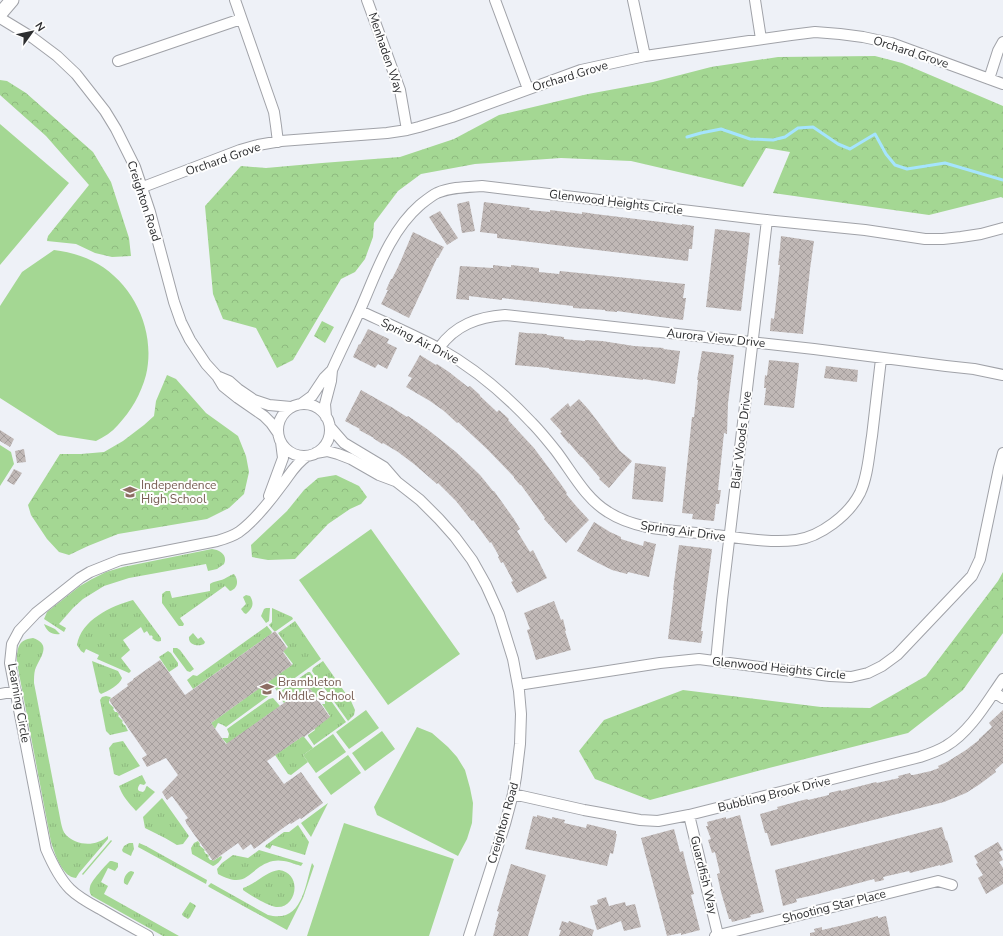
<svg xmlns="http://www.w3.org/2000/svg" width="1003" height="936" viewBox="0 0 1003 936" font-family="'Nunito Sans',sans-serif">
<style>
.grass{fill:url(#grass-tufts)}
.forest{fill:url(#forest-crowns)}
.pitch{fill:#a4d793}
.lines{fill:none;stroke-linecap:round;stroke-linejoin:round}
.stream{stroke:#a5e4fe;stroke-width:3}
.building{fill:url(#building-cross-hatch)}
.minor-casing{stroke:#a0a2a8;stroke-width:12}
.major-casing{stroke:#a0a2a8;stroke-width:15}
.minor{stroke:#fff;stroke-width:10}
.major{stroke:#fff;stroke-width:13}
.labels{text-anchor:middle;stroke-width:4;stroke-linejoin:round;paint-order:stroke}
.street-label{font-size:12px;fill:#2d2e30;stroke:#fefefe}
.education-label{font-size:12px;fill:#785e54;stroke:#fefefe;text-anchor:start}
</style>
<defs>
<pattern id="grass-tufts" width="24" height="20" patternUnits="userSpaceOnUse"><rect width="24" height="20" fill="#a4d793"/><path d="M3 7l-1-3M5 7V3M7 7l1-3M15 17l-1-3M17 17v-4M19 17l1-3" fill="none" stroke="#8eb97f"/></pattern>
<pattern id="forest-crowns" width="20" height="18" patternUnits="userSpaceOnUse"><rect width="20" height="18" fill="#a4d793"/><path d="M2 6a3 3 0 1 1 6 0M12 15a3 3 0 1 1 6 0" fill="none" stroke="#8eb97f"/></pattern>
<pattern id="building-cross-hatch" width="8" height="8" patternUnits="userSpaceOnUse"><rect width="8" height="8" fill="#c0b8b6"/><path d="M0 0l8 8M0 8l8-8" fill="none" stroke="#a59e9d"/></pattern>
</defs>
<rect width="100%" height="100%" fill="#eef1f7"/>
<!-- grass -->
<path class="grass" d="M212 549C220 550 228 555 224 564L217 569 208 571 206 564 129 578 104 586 83 599 73 608 59 624 66 628 64 632 44 619 47 612 80 586 92 579 106 572 123 567Z
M234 574C239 580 238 589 230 591L225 586 180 618 184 624 183 626H179L178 625 162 603V594L166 591H170L172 598 210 591V584C214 581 219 581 224 579 228 577 230 575 234 574Z
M246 595 250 596C255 604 252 609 246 614L244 613 241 609 246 604 243 597Z
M133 600 161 638V641C157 642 155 641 152 638L153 637 151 635 150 636 147 631 144 633 141 627 123 640 130 650 121 658 131 671 129 673 97 659 99 655 86 649 84 653 81 651 77 645C81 620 111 606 133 600Z
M266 608H270L269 621 266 623 261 616 264 609Z
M272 608 292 617 293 619 276 631H274L269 625 272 622Z
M295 621 321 659 277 691 274 687 272 688 268 682 293 664 283 651 288 647 278 633Z
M44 624 55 629 60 634C52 635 47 632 44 624Z
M267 626 272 632 271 634 193 689 187 680 193 675 197 676Z
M193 633 198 639 201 637 205 642 204 644C198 647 188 645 189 637Z
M33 638C53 645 39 658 35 670 34 674 34 678 34 683L61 823C62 827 63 832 66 835 77 846 96 847 108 836V839L79 873 76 878C62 877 55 854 51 842L17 663C17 649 17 640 33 638Z
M173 648H177L180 650 194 669 190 672 187 671 173 652Z
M168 651 171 653 178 663V666L169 672 159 657Z
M92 661 118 671 122 678C120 685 108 691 101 694L99 692Z
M323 661 351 701 355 710 354 715 348 721 312 671 313 668Z
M308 672H310L325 692V696L323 697 318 695 317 698 308 686 284 703 280 698 281 697 278 693Z
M265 684 269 690H268L270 694 267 697 226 727 223 725 218 723 215 729 211 723Z
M106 696 110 697 111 698 109 700V703L114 708 113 709 115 712H117L119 715 118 716 123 721 122 722 124 725H125L128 731 110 735 106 731 100 700 102 697Z
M273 698 280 706 227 744 222 738H228L229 734 227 729 269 699Z
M326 698H329L346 722 314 745 308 736V735L315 730 314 728 330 716 322 704H325V702L324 699Z
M303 736 305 738 313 748 303 755 308 762 291 775 288 774 275 755Z
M123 741 140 766 119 776 114 774 109 748 113 743Z
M142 775 146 783 144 785 140 784C138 787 137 789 139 791L143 792 145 790 146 787 147 786 155 792 136 811C129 803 122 796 119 786Z
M162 798 189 836 183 844 177 845 165 838 145 828 143 817Z
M328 803 311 837 301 823Z
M298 825 309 842 305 855 272 845 270 849 265 847 266 845 284 832H289Z
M111 840 112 841 83 875 82 874Z
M198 841 200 844 199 845 205 850 204 851 206 854H207L209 856 208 857 210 860H212L213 861 221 856 222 857C221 861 216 865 213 866L192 854 191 848 194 843Z
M129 843H133L134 849 132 853 131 856 123 852 122 850 124 846Z
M139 843 146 846 207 880 206 884 138 847Z
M259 850 303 863 301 866C292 863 282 859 273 861 248 867 249 891 218 874L217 869 222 863 233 855 248 858Z
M110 861H112L118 863V867L115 871 108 868 101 882 108 886 104 894 179 936H163L92 896C90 894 89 891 90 887 91 881 105 866 110 861Z
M312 863 314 866 303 898 287 930 209 887 208 886 211 883 268 915C302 924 305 886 312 863Z
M279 870C303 873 297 909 276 907 268 906 250 895 243 890V888C256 884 265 872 279 870Z
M131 871 134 872V873L128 884 127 885 124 883C123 878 127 872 131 871Z
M190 902 195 905 196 906 190 917 188 919 183 916 182 914Z"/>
<!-- forest -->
<path class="forest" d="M875 56 902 63 1003 106V198L1001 197 929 215 773 193 790 152 766 148 743 187 631 161 561 158 475 164 421 174 398 191 374 223 373 237 365 259 355 272 341 279 293 360 277 368 256 328 223 319 213 294 205 206 241 166 266 168 322 163 400 157 454 139 499 115 588 94 653 82 711 67 778 57Z
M0 80 7 81 26 93 93 152 111 182 129 238 131 256 112 257 95 253 76 244 47 241 48 236 89 185 46 136 0 95Z
M322 321 334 327 325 343 314 336Z
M167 375 176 379 206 413 238 436 246 456 249 472 244 494 229 508 207 519 118 534 88 546 69 555 59 552 47 539 31 515 28 505 60 454H81L104 452 123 441 144 425 154 416 156 401Z
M336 475 359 486 367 497 361 504 350 509 328 524 295 559 268 560 252 557 251 545 287 511 304 490 318 478Z
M1003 572V633L963 690 908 733 769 768 650 800 595 779 579 751 604 720 683 690 821 707 870 708 926 676 998 581Z"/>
<!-- pitch -->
<path class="pitch" d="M0 124 69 183 0 265Z
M54 250C69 252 85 256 98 264 135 286 156 332 146 375 141 394 131 411 118 425 112 432 104 437 96 441L58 435 0 398V306L22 272Z
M0 445 11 452 14 464 0 486Z
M371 529 460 654 388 705 299 580Z
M366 710 379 728 349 749 336 732Z
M417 727 432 733 448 747 457 757 465 770 470 788 473 803 472 823 467 839 458 856 377 815 374 807Z
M382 731 395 749 365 771 352 753Z
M333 734 346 752 316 773 303 755Z
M348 755 361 773 331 795 318 777Z
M344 823 454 859 429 936H307Z"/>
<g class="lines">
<!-- stream -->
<path class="stream" d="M687 137 701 133 721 129 750 139 773 140 785 137 798 128 813 127 838 144 850 149 875 134 886 154 895 165 907 169 945 163 1003 180"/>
</g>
<!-- building -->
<path class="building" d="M469 201 475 231 462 233 457 204Z
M484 202 530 208 529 210 550 212V210L582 214V212L595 214 661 222 682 225V224L694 226 692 249H689L688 261 497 238V234L480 232Z
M440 211 458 238 447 245 429 217Z
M715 229 750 233 743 294 741 311 706 307Z
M413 232 444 247 438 258H437L409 318 381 304 388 290H386L391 279H392L399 265Z
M781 236 814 241 810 269 803 334 770 331 771 318 774 319 776 302 780 265H778L780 248Z
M493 265 511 267V265L539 268V272L559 274 560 271 685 284 683 298H686L683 320 638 314 617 311V312L605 311V310L573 308V306L502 298V300L469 296V300L456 299 460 266 493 268Z
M368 329 389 339 387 343 397 348 387 369 378 364 375 368 353 357 359 344 360 345Z
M519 332 526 333 547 334V335L564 337V339L585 341V340L602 341 634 346 664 348 663 349 680 351 675 384 643 379V380L626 378 549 369V368L515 365Z
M702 351 734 355 728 403 727 434 724 433 718 490H721L719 504H716L714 521 692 519 693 514 682 513 692 417H694L698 380H697Z
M420 355 436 365 437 364 449 372 468 387 470 386 480 395V396L497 412 499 410 509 419 508 420 534 448 560 483 567 493 566 494 577 507 589 520 566 543 544 519 545 518 521 485H520L514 478V477L487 449 458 422 457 423 444 411 430 401 406 387 412 378 408 376Z
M769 360 799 363 794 408 764 405 766 388H764L765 375 767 376Z
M826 366 858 370 857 382 824 378Z
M361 390 393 408 407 417 408 416 427 429 456 452 480 475 493 491H494L514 519 520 529 517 531 530 552 533 550 547 578 517 593 511 582 513 581 503 562 501 563 498 557 499 556 491 542 490 543 473 520 472 521 456 501 438 483 437 484 414 464 398 452 383 443 382 444 373 438H374L359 430 360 429 345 421Z
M579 399 589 410 620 451 632 461 609 488 599 479 600 478 582 457H581L569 443V444L560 433 562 432 550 419 568 403 570 407Z
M0 430 14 439 10 447 0 441Z
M24 449 26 462 17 463 15 451Z
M635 463 666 467 663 502 632 499Z
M14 469 22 473 14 485 7 481Z
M594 522 610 532 621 537V539L643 546 644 541 656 544 649 577 628 572 627 574 612 570 596 562 577 551Z
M679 545 712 549 701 631H703L701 643 668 639 674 590H673Z
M554 601 561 620 563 619 566 631H565L571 650 536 660 527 630 530 629 524 613Z
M275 631 287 648 283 652 292 665 211 723 226 744 308 686 330 717 304 737 303 736 267 761 284 784 301 772 323 803 301 819 300 818 291 824 290 823 254 849 251 844 243 850 238 843 213 861 186 823V822L185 820 188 818 172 796 167 800 162 792 178 775 166 758 147 767 142 758 147 755 109 700 128 686 127 684 133 680V679L160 660 185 695Z
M1003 710V763L995 770 996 772 980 784 966 793 944 802 771 846 767 833H765L760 814 778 809 777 807 807 799 808 800 829 795V793L841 790V791L876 782 877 783 899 778 898 776 910 773 911 775H913L931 771 939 768 938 766 947 762 966 750 979 740V739L992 727 989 723Z
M537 815 552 819V817L565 820 564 823 586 828 587 824 616 831V834H617L613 854 610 853 607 866 525 849 533 816 537 817Z
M740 815 764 912 750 915 751 917 732 922 731 919H729L721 892 717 874 720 873 715 852 712 853 708 840 711 839 706 826H708L707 822 726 817V819Z
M942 827 946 841 947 840 953 862 940 866V865L910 873 909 871 883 877 884 880 875 882 874 879 814 895 796 899 797 902 783 906 775 870 810 861Z
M674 829 680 852 683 851 685 860 694 894 691 895 700 930 681 935V933L667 936 641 838Z
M998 842 1003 850 999 852 1003 860 999 862 1003 868V884L986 894 978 878 983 875 976 864 978 863 974 856Z
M511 864 546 875 528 936H493L496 925H495L499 912 497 911Z
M606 897 609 906 625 902 626 906 635 904 641 927 624 931 621 921 597 930 590 906 598 904 597 900Z
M878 916V918L886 916 890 936H810V933L815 932 814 929 822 927V930L848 924Z
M562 921 568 923 569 921 594 930 592 936H559L561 930H559Z"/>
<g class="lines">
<defs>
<path id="minor" d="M235 0 274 112 276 126 278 142
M367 0 400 90 407 130
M495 0 528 89
M633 0 645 56
M755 0 761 39
M0 18 33 38 57 56 76 74 105 111 116 129 135 167 150 212 174 302 181 322 190 340 206 364 217 376 223 386 238 398 264 416 271 423 278 433
M118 61 241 19
M989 79 998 51 1003 42
M143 187 240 150 258 145 281 141 387 133 407 130 419 127 452 117 581 70 645 56 791 35 815 32 840 34 863 37 891 43 1003 84
M360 311C386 323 414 335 440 349 474 368 505 394 532 423 540 431 548 441 556 451 572 472 585 498 608 512 639 532 680 530 715 535 742 538 769 543 796 540 820 537 849 515 860 493 868 476 869 454 872 436 875 410 878 384 881 359
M439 348C455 325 478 317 505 315L814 349 946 366 974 369 1003 375
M217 376 229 381 238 389 254 400 269 405 291 407
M301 404 312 396 324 378 332 370C341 350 351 330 360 310 376 274 389 232 420 205 425 201 431 196 437 193 451 187 467 187 482 186L775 221 865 230 925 239H943L961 237 981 234 1003 228
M278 430a26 26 0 1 1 52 0a26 26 0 1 1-52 0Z
M326 417 325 404 331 381 332 370
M330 427 344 443 384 467 397 482 420 500 439 519 455 537 472 560 486 585 499 614 513 659 519 691 521 714 520 744 516 777 513 794 505 824 469 936
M316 453 327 451 338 454 351 459 379 475 395 481
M269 496 283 458 281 442
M716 661 722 600 767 220
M518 685 660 663 699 659 830 676 851 677 868 673 882 666 897 655 972 576 980 559 999 468 1003 453
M994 692 1003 698
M0 694 16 691
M513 794 584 810 640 820 658 821 689 815 920 757C929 754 938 751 946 746 970 732 987 702 1003 679
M689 815 718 935
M148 936C132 927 117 919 102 910 91 904 79 898 70 889 59 878 52 863 46 849L10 663 12 644 19 631 36 613 80 578 90 572 120 560 217 541C224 539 233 536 239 532 254 521 270 501 281 486 290 475 294 465 307 456
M715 936 938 881 952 885"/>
<path id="major" d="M0 14 12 0"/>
</defs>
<!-- minor casing -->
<use href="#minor" class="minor-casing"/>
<!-- major casing -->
<use href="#major" class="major-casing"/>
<!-- minor -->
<use href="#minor" class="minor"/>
<!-- major -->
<use href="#major" class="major"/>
</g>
<!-- icons -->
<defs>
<symbol id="school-bare" viewBox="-9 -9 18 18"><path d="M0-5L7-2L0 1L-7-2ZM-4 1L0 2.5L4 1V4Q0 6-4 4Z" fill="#8d6e63" stroke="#fefefe" stroke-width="2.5" paint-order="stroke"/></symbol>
</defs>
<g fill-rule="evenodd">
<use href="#school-bare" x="120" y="482" width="20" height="20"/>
<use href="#school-bare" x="257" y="679" width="20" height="20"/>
</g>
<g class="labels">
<!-- street labels -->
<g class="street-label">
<text transform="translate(911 52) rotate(18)" y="4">Orchard Grove</text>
<text transform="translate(386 53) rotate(71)" y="4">Menhaden Way</text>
<text transform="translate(570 76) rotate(-17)" y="4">Orchard Grove</text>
<text transform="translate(223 159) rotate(-19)" y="4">Orchard Grove</text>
<text transform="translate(144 201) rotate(72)" y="4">Creighton Road</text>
<text transform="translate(616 202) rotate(7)" y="4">Glenwood Heights Circle</text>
<text transform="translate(716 338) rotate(6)" y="4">Aurora View Drive</text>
<text transform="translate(420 341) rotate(27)" y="4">Spring Air Drive</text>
<text transform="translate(741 440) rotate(-83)" y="4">Blair Woods Drive</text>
<text transform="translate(683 531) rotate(8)" y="4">Spring Air Drive</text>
<text transform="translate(779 668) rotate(6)" y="4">Glenwood Heights Circle</text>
<text transform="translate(19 703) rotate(80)" y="4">Learning Circle</text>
<text transform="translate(774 794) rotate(-14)" y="4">Bubbling Brook Drive</text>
<text transform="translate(503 823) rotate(-74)" y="4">Creighton Road</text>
<text transform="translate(704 875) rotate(76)" y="4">Guardfish Way</text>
<text transform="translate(834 906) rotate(-14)" y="4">Shooting Star Place</text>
</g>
<!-- education labels -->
<g class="education-label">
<text x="141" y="489">Independence<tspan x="141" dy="14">High School</tspan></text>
<text x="278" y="686">Brambleton<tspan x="278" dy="14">Middle School</tspan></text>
</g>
</g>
<!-- north arrow -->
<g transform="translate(32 32) rotate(57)" stroke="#fefefe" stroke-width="3" paint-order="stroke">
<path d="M0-3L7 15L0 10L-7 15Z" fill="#2d2e30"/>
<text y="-6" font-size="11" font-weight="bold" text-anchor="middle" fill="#2d2e30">N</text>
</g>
</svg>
